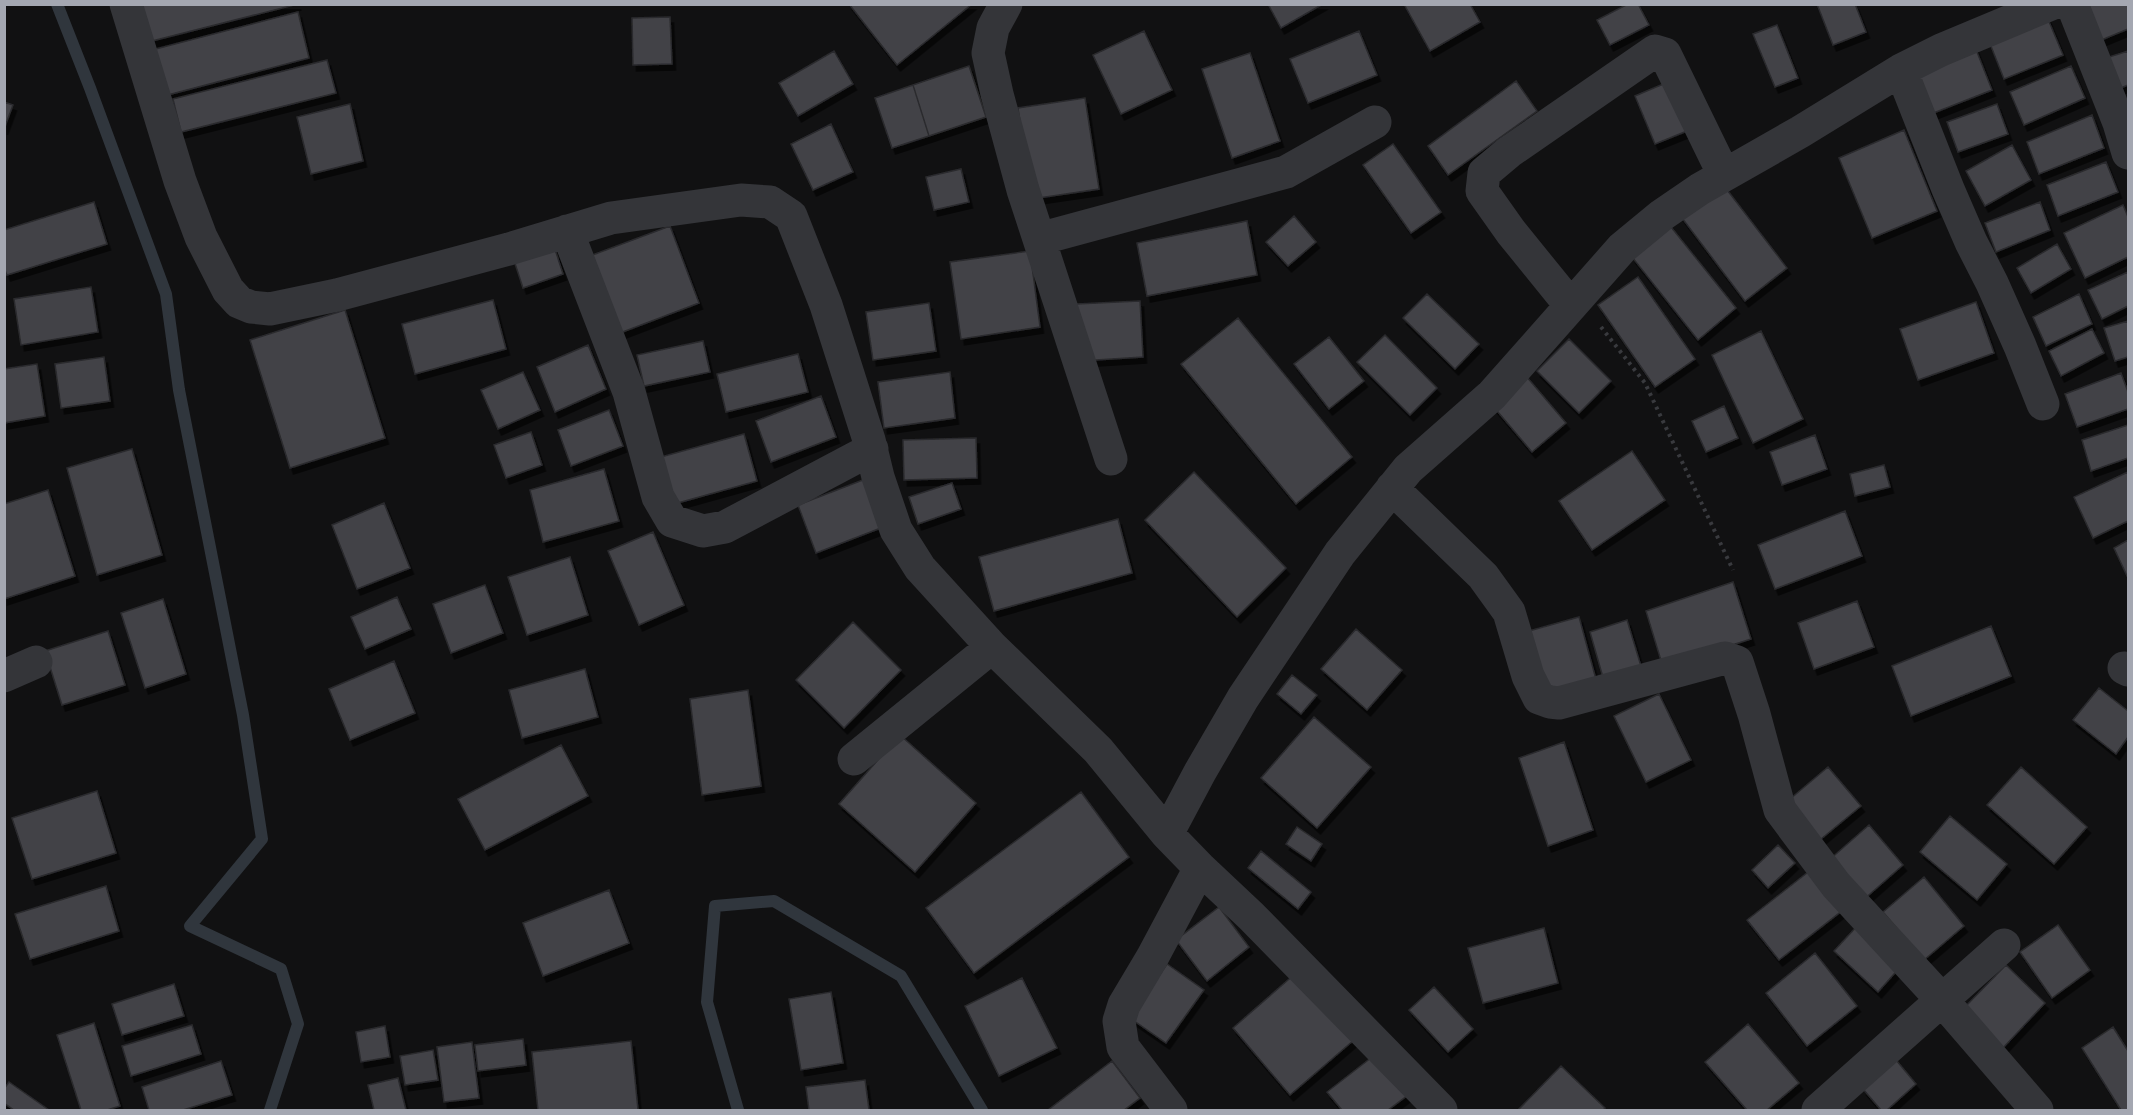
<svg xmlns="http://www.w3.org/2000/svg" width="2133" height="1115" viewBox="0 0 2133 1115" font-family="'DejaVu Sans',sans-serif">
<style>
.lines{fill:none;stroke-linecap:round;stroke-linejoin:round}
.stream{stroke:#30363d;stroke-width:12}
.building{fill:#434347;stroke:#2b2b2e;stroke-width:1.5;filter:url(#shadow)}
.path{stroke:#393a3e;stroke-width:4;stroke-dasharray:3 4.5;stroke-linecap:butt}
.minor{stroke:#343539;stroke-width:33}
</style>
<defs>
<filter id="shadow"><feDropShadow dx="3.5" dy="6" stdDeviation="0" flood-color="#0009"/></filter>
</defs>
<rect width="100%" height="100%" fill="#111112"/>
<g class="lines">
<!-- stream -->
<path class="stream" d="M57 4 90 88 166 294 179 390 243 715 262 839 190 926 281 969 298 1024 270 1110
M738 1110 707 1002 715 906 774 901 901 976 982 1110"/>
</g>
<!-- building -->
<path class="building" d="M139 4H298L148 42Z
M849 4H972L897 65Z
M1268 4H1323L1281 28Z
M1404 4H1470L1480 22 1430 51Z
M1628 4H1638L1649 25 1610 45 1597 20Z
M1817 4H1855L1866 32 1833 45Z
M2086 4H2128V29L2099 41Z
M298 12 309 58 160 97 148 51Z
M2045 12 2063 55 2004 79 1987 36Z
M670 17 672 64 633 65 632 18Z
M1777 25 1798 78 1775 87 1753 34Z
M1144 31 1172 90 1121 114 1093 55Z
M1359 31 1377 75 1308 103 1290 59Z
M1973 42 1992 90 1931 114 1913 66Z
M834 51 853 84 798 116 779 83Z
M2128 51V85L2116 90 2106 58Z
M1250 53 1280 141 1232 158 1202 69Z
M327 60 336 93 181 132 173 99Z
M969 66 986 117 929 136 913 85Z
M2071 66 2085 98 2024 125 2010 92Z
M1516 81 1537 111 1448 175 1428 146Z
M1668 82 1687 131 1655 144 1635 96Z
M913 85 929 136 892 148 875 98Z
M1085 98 1099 189 1032 199 1018 108Z
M4 102 13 105 4 129Z
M350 104 363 161 311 174 297 117Z
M1997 104 2008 134 1958 152 1947 122Z
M2092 115 2104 148 2039 174 2027 142Z
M831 124 853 172 813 190 791 144Z
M1904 130 1937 211 1872 238 1839 158Z
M1393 144 1441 212 1411 233 1363 165Z
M2012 145 2031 180 1985 206 1966 171Z
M2106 162 2118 192 2058 216 2047 185Z
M961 169 969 202 934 210 926 177Z
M1721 182 1787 268 1745 301 1679 214Z
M94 202 107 244 7 275 4 268V230Z
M2040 202 2050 230 1996 252 1985 223Z
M2123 205 2128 217V257L2085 278 2064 233Z
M1294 216 1316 242 1288 266 1266 242Z
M1247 221 1257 275 1147 296 1137 243Z
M670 226 699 303 620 333 590 256Z
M1671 227 1736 308 1698 340 1632 257Z
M551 237 563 274 523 288 511 251Z
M2057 244 2071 269 2031 293 2017 268Z
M1030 251 1040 327 961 339 950 262Z
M2128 272V306L2102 319 2088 290Z
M1638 277 1695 359 1655 387 1598 305Z
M91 287 98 332 21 345 14 299Z
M1427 294 1479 344 1455 369 1403 318Z
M2079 294 2092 324 2046 346 2033 317Z
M493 300 506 349 415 374 402 324Z
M1140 301 1143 357 1080 361 1077 304Z
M1976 302 1994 353 1918 380 1900 329Z
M929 303 936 351 873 360 866 312Z
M345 310 385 438 290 468 250 340Z
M1238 318 1352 457 1296 504 1181 364Z
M2128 321V357L2115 361 2104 328Z
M2092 329 2104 353 2061 376 2049 351Z
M1761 331 1803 419 1753 443 1712 355Z
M1385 335 1437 388 1410 415 1357 362Z
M1329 337 1364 381 1329 409 1294 364Z
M1569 339 1611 381 1579 413 1537 371Z
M703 341 710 372 644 386 637 355Z
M588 345 606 389 555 412 537 367Z
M798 354 808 392 726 412 717 374Z
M104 357 110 401 61 408 55 364Z
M37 364 45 416 4 423V369Z
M523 372 540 410 498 429 481 390Z
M950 372 955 418 884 428 878 382Z
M2121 373 2128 392V409L2077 427 2065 394Z
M1526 376 1566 423 1532 452 1492 405Z
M821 396 836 437 771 462 756 421Z
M1724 406 1738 438 1706 452 1692 421Z
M609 410 623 446 571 466 558 430Z
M2128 425V458L2091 471 2082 440Z
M531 432 542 465 506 478 494 445Z
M744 434 757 481 674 504 661 457Z
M1815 435 1827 469 1782 485 1770 452Z
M976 438 977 478 904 480 903 440Z
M132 449 162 555 97 575 67 468Z
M1632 451 1665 500 1592 550 1559 501Z
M1884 465 1890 487 1855 496 1850 474Z
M604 469 619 521 543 542 530 490Z
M1194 472 1286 568 1237 617 1145 520Z
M2128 472V521L2093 538 2074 497Z
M868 478 886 526 816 553 798 505Z
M952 483 961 509 918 524 909 497Z
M48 490 75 576 4 599V504Z
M384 503 410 568 357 589 332 525Z
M1845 511 1862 556 1775 589 1758 545Z
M1118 519 1132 573 994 611 979 557Z
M653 532 684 605 639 625 608 551Z
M2128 540V578L2114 548Z
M570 557 588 615 527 635 508 577Z
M1733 582 1751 639 1663 667 1646 611Z
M485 585 503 633 451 653 433 604Z
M397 597 411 629 365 649 351 617Z
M163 599 186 674 145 688 121 613Z
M1857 601 1874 647 1814 669 1798 623Z
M1579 617 1597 683 1547 697 1529 631Z
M1627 620 1644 676 1606 688 1590 632Z
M853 622 901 670 844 728 796 680Z
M1991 626 2011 676 1911 716 1892 666Z
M1356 629 1402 670 1367 710 1321 669Z
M108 631 125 685 62 705 45 651Z
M394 661 415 713 350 740 329 689Z
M585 669 598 717 522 738 509 690Z
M1292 675 1317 695 1301 714 1277 694Z
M2099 688 2128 711V737L2116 754 2073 720Z
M748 690 761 786 702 795 690 699Z
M1659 694 1691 760 1646 782 1614 716Z
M1314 717 1371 767 1317 828 1261 778Z
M900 735 976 803 915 872 839 804Z
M1564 742 1593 830 1548 846 1519 758Z
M561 745 588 796 485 850 458 799Z
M1828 767 1861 806 1815 844 1783 805Z
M2021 767 2087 827 2054 864 1987 805Z
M97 791 116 853 32 879 12 818Z
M1081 792 1129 857 974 973 926 908Z
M1950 816 2007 864 1977 900 1920 852Z
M1869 825 1903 865 1862 901 1828 861Z
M1297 827 1322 844 1311 861 1286 844Z
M1778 845 1795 863 1768 888 1752 870Z
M1261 851 1311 892 1298 909 1248 868Z
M1812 869 1843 910 1779 960 1747 920Z
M1924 877 1964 926 1924 960 1883 912Z
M106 886 119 931 30 959 15 914Z
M609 890 629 943 543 976 523 923Z
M1219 907 1249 947 1207 981 1176 940Z
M1859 924 1902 965 1878 992 1834 951Z
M2058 925 2090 970 2052 998 2020 952Z
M1544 928 1558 983 1483 1003 1468 948Z
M1815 953 1857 1006 1807 1046 1766 993Z
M1167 964 1204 990 1166 1043 1130 1018Z
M2006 965 2045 1003 2002 1049 1962 1010Z
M1296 973 1354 1040 1290 1095 1233 1028Z
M1022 978 1057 1048 999 1076 965 1006Z
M174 984 184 1016 122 1035 112 1004Z
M1434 987 1473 1029 1448 1052 1409 1010Z
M831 992 843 1063 801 1070 789 999Z
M94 1023 120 1106 107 1110H81L57 1035Z
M1748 1024 1799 1083 1767 1110H1747L1705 1062Z
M192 1025 201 1054 131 1076 122 1046Z
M385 1026 390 1057 361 1062 356 1032Z
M2113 1027 2128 1051V1110H2121L2082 1048Z
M523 1039 526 1065 478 1071 475 1045Z
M631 1041 638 1110H538L532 1052Z
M472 1042 479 1098 444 1102 437 1047Z
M433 1050 438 1080 405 1085 400 1056Z
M1376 1054 1408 1095 1388 1110H1342L1327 1092Z
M1896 1060 1916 1084 1887 1110H1881L1863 1089Z
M221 1061 232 1095 183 1110H149L142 1087Z
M1112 1061 1140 1098 1124 1110H1048Z
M1561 1066 1605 1108 1603 1110H1518Z
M398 1078 406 1110H374L368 1085Z
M865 1080 869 1110H809L806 1087Z
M9 1082 49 1110H14L4 1103V1089Z"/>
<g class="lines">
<!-- path -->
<path class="path" d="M1601 327 1645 383 1733 570"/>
<!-- minor -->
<path class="minor" d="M126 4 180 181 201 237 228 290 239 302 251 307 270 309 337 295 509 249 611 218 741 200 770 202 791 216 826 305 869 440 878 477 896 530 920 568 992 647 1098 750 1167 834 1200 772 1243 698 1340 553 1408 469 1492 395 1622 248 1662 215 1700 189 1800 132 1901 70 1941 50 2051 4
M1006 4 993 28 988 53 997 94 1023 190 1111 459
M2072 4 2119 123 2128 153
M1901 70 1948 189 1971 242 1992 283 2020 346 2043 404
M567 231 629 392 658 497 672 521 703 531 725 527 872 449
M1039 239 1286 172 1375 122
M1571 306 1511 232 1482 191 1484 173 1509 152 1655 51 1665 54 1724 175
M1392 488 1483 576 1509 612 1528 676 1539 698 1550 702 1559 703 1725 658 1737 662 1754 714 1780 810 1836 885 1942 1000 2037 1110
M2124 668 2128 670
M4 676 36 662
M854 759 992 647
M1167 834 1200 868 1251 916 1441 1110
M1171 1110 1123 1047 1119 1021 1124 1005 1152 958 1200 868
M1818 1110 2004 945"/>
</g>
<!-- border -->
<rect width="2133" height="1115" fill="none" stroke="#a4a7b1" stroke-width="12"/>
</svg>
